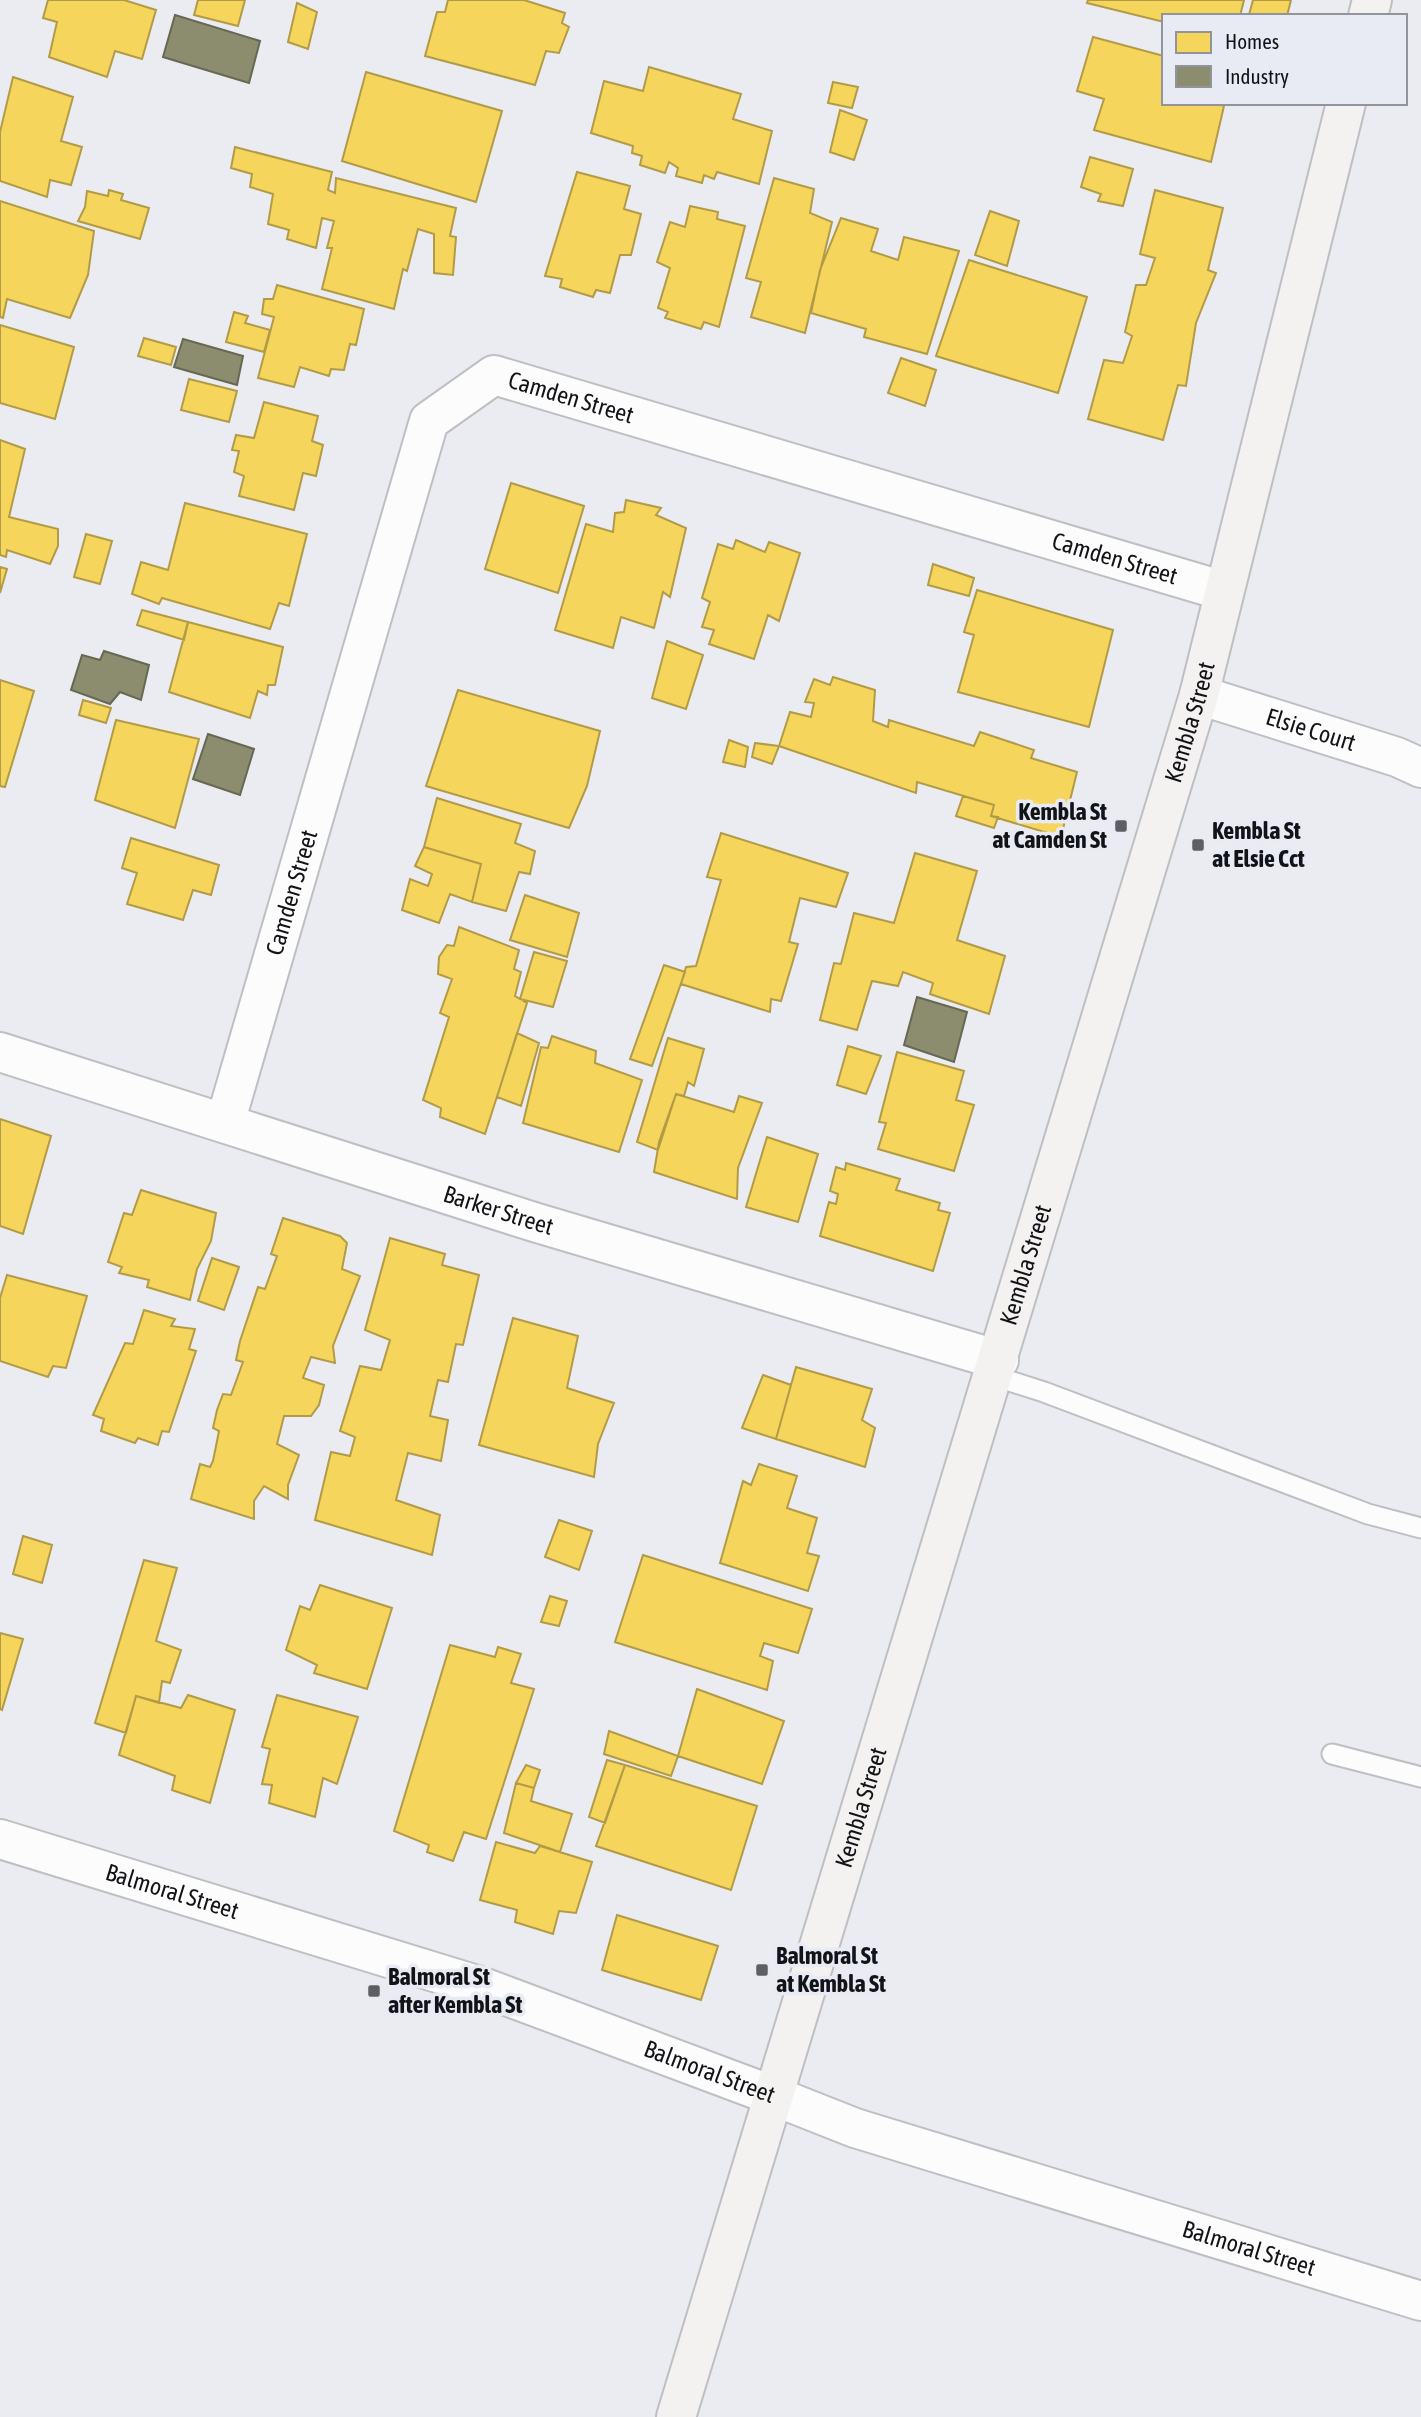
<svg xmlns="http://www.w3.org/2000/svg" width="1421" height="2417" viewBox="0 0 1421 2417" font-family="'Asap Condensed',sans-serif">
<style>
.homes{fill:#f6d55c;stroke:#b29b47;stroke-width:2}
.industry{fill:#8c8c6e;stroke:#676854;stroke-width:2}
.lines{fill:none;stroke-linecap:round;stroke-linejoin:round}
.service-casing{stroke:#bebfc3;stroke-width:23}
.minor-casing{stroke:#bebfc3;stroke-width:42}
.tertiary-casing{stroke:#bebfc3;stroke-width:42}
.secondary-casing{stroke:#bebfc3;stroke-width:42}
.service{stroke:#fcfcfd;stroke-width:19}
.minor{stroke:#fcfcfd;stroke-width:38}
.tertiary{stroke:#fcfcfd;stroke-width:38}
.secondary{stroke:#f4f1f1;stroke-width:38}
.poi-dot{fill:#5e5f63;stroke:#e8eaf4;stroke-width:2.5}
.labels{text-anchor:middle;stroke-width:7;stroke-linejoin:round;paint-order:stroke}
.street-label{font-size:24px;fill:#121316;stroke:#e8eaf4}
.poi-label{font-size:24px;font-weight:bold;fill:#121316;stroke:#e8eaf4;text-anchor:start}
</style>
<rect width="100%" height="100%" fill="#ebecf1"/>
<!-- homes -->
<path class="homes" d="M48 0H124L156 10 142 59 115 51 107 77 49 57 57 22 43 18Z
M198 0H245L238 26 194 15Z
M448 0H524L565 13 562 23 569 27 559 53 546 51 535 85 425 56 437 12H445Z
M1088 0H1244L1240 16H1164V22L1087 3Z
M1253 0H1291L1287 16H1253L1249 15Z
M297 3 317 12 308 49 288 42Z
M1093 37 1164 56V103H1215L1224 106 1211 162 1094 130 1104 99 1077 91Z
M649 67 741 94 733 119 772 131 759 184 717 172 714 179 704 175 702 183 676 176 678 168 669 162 665 173 640 165 642 156 632 153 633 146 591 133 604 81 643 91Z
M366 72 502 111 476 202 342 161Z
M13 77 73 97 61 141 82 147 71 185 50 180 47 197 0 181V132Z
M833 82 858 87 852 108 828 103Z
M840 110 867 120 854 160 830 152Z
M235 147 332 172 328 190 335 193 336 178 456 208 450 236 456 237 453 275 434 273V234L418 229 407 271 403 269 394 309 322 289 332 248H327L334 221 322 218 316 248 287 239 289 230 268 224 273 194 250 187 252 174 231 168Z
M1090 157 1133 169 1123 206 1098 201 1101 194 1081 187Z
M577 172 630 186 624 209 641 214 631 255H620L610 293 596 290 593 297 560 287 562 279 545 276Z
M774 178 814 189 810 213 832 222 805 333 751 317 761 282 746 278Z
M109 190 123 194 121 200 149 208 140 239 78 221 85 207 87 191 108 196Z
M1155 190 1223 208 1208 270 1216 273 1196 323 1186 386 1178 385 1163 440 1088 419 1104 360 1123 363 1132 336 1125 332 1136 285H1146L1155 258 1140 254Z
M0 201 94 231 88 275 70 318 7 299 3 318 0 317Z
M690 206 718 212 717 219 745 226 719 327 704 322 701 329 665 318 668 312 658 308 670 268 657 262 670 222 685 227Z
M990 211 1019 221 1007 266 975 255Z
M841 218 878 229 871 251 898 260 904 237 959 251 927 354 864 337 866 329 811 313 820 270Z
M969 260 1087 297 1058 393 936 356Z
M277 285 364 309 356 345 350 344 344 370 331 369 329 376 300 367 294 387 258 378 274 317 262 314 264 299H273Z
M234 312 248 316 245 323 270 330 264 352 226 342Z
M0 325 74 347 55 419 0 403Z
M144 338 176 347 171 365 138 356Z
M901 358 936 370 925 406 888 393Z
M189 379 237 391 229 422 181 410Z
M264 402 318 416 312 441 323 445 316 476 303 473 294 510 239 496 244 476 234 472 239 451 232 450 236 435 254 438Z
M0 440 25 449 9 517 58 529V546L50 564 7 550 6 557 0 555Z
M511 483 584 506 558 593 485 569Z
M626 500 661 508 656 515 686 528 670 597 663 592 654 628 621 617 613 648 555 630 586 524 613 532 615 513 624 512Z
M185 503 307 534 289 606 279 603 270 629 162 598 159 604 132 594 141 562 168 570Z
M86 534 112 541 100 584 74 577Z
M736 540 765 552 769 542 800 553 779 621 768 615 754 659 709 644 714 630 702 627 710 602 702 598 718 544 733 549Z
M933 564 974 578 969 596 928 585Z
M0 567 7 569 0 593Z
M977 590 1113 630 1089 727 958 692 974 635 964 632Z
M142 610 188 622 184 640 137 625Z
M188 622 283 647 275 685H268L267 695 258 691 250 718 169 692Z
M667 641 703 655 686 709 652 698Z
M833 677 875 690 873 721 888 727 889 720 974 746 980 732 1034 750 1031 758 1077 772 1061 837 991 816 994 805 917 782 916 793 779 746 790 712 811 717 814 703 805 702 814 679 830 685Z
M0 680 34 691 5 787 0 786Z
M458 690 600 731 587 786 569 828 426 786Z
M83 700 111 708 106 723 79 715Z
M116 720 199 739 175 828 95 800Z
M729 740 748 747 745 767 723 762Z
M755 743 779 746 772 764 752 757Z
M963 796 994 805 991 816 998 817 994 828 956 816Z
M437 798 521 824 515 843 535 851 530 874 519 872 506 911 472 902 481 864 424 847Z
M721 833 848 873 836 907 800 898 789 942 798 944 781 1001 771 999 770 1012 681 984 686 967 696 966 721 880 707 877Z
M131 838 219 865 211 895 193 890 183 920 127 904 137 873 122 868Z
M424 847 481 864 472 902 450 894 439 923 402 910 410 879 428 886 432 874 415 866Z
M915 853 977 871 957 940 1005 956 989 1014 930 994 933 983 903 972 898 986 872 981 857 1030 820 1020 834 963 841 964 854 913 894 923Z
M525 895 579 913 567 957 510 940Z
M459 927 519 950 514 969 521 972 515 996 527 1003 485 1134 440 1117 441 1108 423 1100 449 1017 440 1013 452 979 438 974 439 957 447 945 454 946Z
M534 952 567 961 553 1007 520 999Z
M664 965 685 972 652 1066 630 1059Z
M517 1033 539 1043 521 1106 497 1097Z
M552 1036 596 1051 595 1063 642 1080 619 1152 523 1123 541 1047 548 1048Z
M668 1038 704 1049 694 1086 688 1082 684 1096 676 1094 658 1150 637 1142Z
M848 1046 881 1056 866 1094 837 1085Z
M897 1052 964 1071 956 1100 974 1105 954 1171 878 1149 886 1123 879 1122Z
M676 1094 734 1112 739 1096 762 1103 738 1168 737 1199 654 1172 659 1142Z
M0 1119 51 1136 23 1234 0 1226Z
M767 1137 818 1154 798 1222 746 1207Z
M846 1163 900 1179 896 1190 940 1203 938 1210 950 1213 933 1271 820 1236 829 1202 836 1204 838 1194 830 1191 836 1167 845 1170Z
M141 1190 216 1213 211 1241 197 1269 190 1300 147 1287 149 1280 119 1273 122 1267 108 1262 124 1213 132 1215Z
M283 1218 340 1236 347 1243 342 1269 360 1276 333 1346 335 1363 311 1357 303 1378 324 1385 319 1405 311 1416H284L277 1444 299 1455 288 1485V1499L264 1486 254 1501V1519L191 1499 200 1464 210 1467 213 1461 219 1431 213 1428 217 1410 223 1394 231 1395 243 1362 236 1360 240 1341 258 1287 265 1289 277 1256 271 1254Z
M390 1238 445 1254 442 1265 479 1275 463 1345 456 1344 448 1382 438 1380 430 1416 448 1420 441 1461 408 1453 396 1500 440 1515 432 1555 315 1520 331 1452 350 1456 355 1437 340 1431 360 1366 381 1370 390 1340 365 1330Z
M212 1258 239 1267 224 1310 198 1301Z
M7 1275 87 1296 66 1368 53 1366 48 1377 0 1361V1298Z
M144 1310 175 1319 171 1326 195 1329 189 1349 196 1351 169 1432 162 1431 158 1445 138 1438 135 1443 101 1431 104 1419 93 1415 125 1343 133 1344Z
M513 1318 578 1336 567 1388 614 1403 598 1444 594 1477 479 1445Z
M796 1367 872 1389 862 1420 875 1428 865 1467 776 1439Z
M763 1375 791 1385 776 1439 742 1428Z
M759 1464 797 1476 787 1508 817 1518 807 1553 819 1556 808 1591 720 1563 743 1481 751 1485Z
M559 1520 592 1531 579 1570 545 1557Z
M23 1536 52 1545 42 1583 13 1574Z
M643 1555 812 1609 798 1653 764 1643 760 1656 773 1661 767 1690 615 1642Z
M144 1560 177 1568 156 1641 181 1650 170 1683 162 1681 159 1703 136 1696 126 1733 95 1723Z
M320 1585 392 1608 367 1689 314 1673 317 1665 286 1650 300 1606 310 1610Z
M550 1596 567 1601 559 1626 541 1622Z
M0 1633 23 1639 2 1710 0 1709Z
M450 1645 495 1657 498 1647 521 1654 511 1683 534 1689 486 1839 464 1832 453 1861 427 1852 429 1845 394 1831Z
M697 1689 784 1721 762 1784 678 1756Z
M188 1695 235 1710 210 1803 172 1790 175 1776 119 1755 136 1696 181 1708Z
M277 1695 358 1717 337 1784 323 1778 315 1817 269 1803 272 1785 262 1784 270 1749 262 1747Z
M609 1731 678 1756 671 1776 604 1754Z
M607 1760 625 1765 605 1823 589 1817Z
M526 1765 540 1770 534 1788 516 1783Z
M625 1765 757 1806 731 1890 596 1846Z
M516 1783 534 1788 531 1801 572 1814 560 1852 504 1833Z
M496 1842 535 1853 540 1846 592 1862 576 1913 559 1911 553 1934 515 1922 517 1910 480 1900Z
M617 1915 718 1946 701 2000 602 1970Z"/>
<!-- industry -->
<path class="industry" d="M175 15 260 41 249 83 163 57Z
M183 339 243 356 237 385 174 367Z
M104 651 149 665 141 700 120 692 110 704 71 690 82 655 100 660Z
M208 734 254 749 240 795 193 779Z
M917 997 967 1012 954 1062 904 1045Z"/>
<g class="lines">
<defs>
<path id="service" d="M994 1376 1044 1392 1368 1514 1421 1528
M1332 1754 1421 1777"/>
<g id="minor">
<path id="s1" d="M1199 695 1397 757 1421 768"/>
<path id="s2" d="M0 1052 534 1222 999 1360"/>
<path id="s3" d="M225 1123 429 421 494 375 1224 591"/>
<path id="s4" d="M774 2096 855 2128 1421 2301"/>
</g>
<g id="tertiary">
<path id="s5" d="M0 1839 480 1986 774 2096"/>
</g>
<g id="secondary">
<path d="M1368 16 1372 0"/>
<path id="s6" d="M676 2417 1199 695 1346 103"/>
</g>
</defs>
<!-- service casing -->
<use href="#service" class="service-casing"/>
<!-- minor casing -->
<use href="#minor" class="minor-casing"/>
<!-- tertiary casing -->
<use href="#tertiary" class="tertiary-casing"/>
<!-- secondary casing -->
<use href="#secondary" class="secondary-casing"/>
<!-- service -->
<use href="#service" class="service"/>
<!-- minor -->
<use href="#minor" class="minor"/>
<!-- tertiary -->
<use href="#tertiary" class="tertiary"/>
<!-- secondary -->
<use href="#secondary" class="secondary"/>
</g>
<!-- markers -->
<g class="poi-dot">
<rect x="1114" y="819" width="14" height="14" rx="3.5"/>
<rect x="1191" y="838" width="14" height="14" rx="3.5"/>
<rect x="755" y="1963" width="14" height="14" rx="3.5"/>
<rect x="367" y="1984" width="14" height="14" rx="3.5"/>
</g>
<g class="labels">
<!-- street labels -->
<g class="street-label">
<text dy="8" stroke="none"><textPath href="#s3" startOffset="891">Camden Street</textPath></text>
<text dy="8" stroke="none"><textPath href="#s3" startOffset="1458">Camden Street</textPath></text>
<text dy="8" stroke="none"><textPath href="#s6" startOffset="1771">Kembla Street</textPath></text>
<text dy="8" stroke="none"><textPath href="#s1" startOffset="117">Elsie Court</textPath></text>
<text dy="8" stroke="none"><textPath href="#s3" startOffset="240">Camden Street</textPath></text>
<text dy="8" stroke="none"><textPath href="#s2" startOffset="523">Barker Street</textPath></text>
<text dy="8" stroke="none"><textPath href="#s6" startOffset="1204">Kembla Street</textPath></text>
<text dy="8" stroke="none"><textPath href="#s6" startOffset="637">Kembla Street</textPath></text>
<text dy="8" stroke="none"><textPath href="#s5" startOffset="180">Balmoral Street</textPath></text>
<text dy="8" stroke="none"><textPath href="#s5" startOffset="747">Balmoral Street</textPath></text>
<text dy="8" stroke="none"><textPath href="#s4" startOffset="499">Balmoral Street</textPath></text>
</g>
<!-- poi labels -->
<g class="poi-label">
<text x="1107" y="820" text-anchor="end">Kembla St<tspan x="1107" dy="28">at Camden St</tspan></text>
<text x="1212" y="839">Kembla St<tspan x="1212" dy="28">at Elsie Cct</tspan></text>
<text x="776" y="1964">Balmoral St<tspan x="776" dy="28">at Kembla St</tspan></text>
<text x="388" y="1985">Balmoral St<tspan x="388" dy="28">after Kembla St</tspan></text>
</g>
</g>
<!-- legend -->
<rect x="1162" y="14" width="245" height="91" fill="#e8eaf4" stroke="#92949b" stroke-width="2"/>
<rect x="1176" y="32" width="35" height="21" fill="#f6d55c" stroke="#92949b" stroke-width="2"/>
<text x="1225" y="49" font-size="21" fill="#121316">Homes</text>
<rect x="1176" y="66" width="35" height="21" fill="#8c8c6e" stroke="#92949b" stroke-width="2"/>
<text x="1225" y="84" font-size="21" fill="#121316">Industry</text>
</svg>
